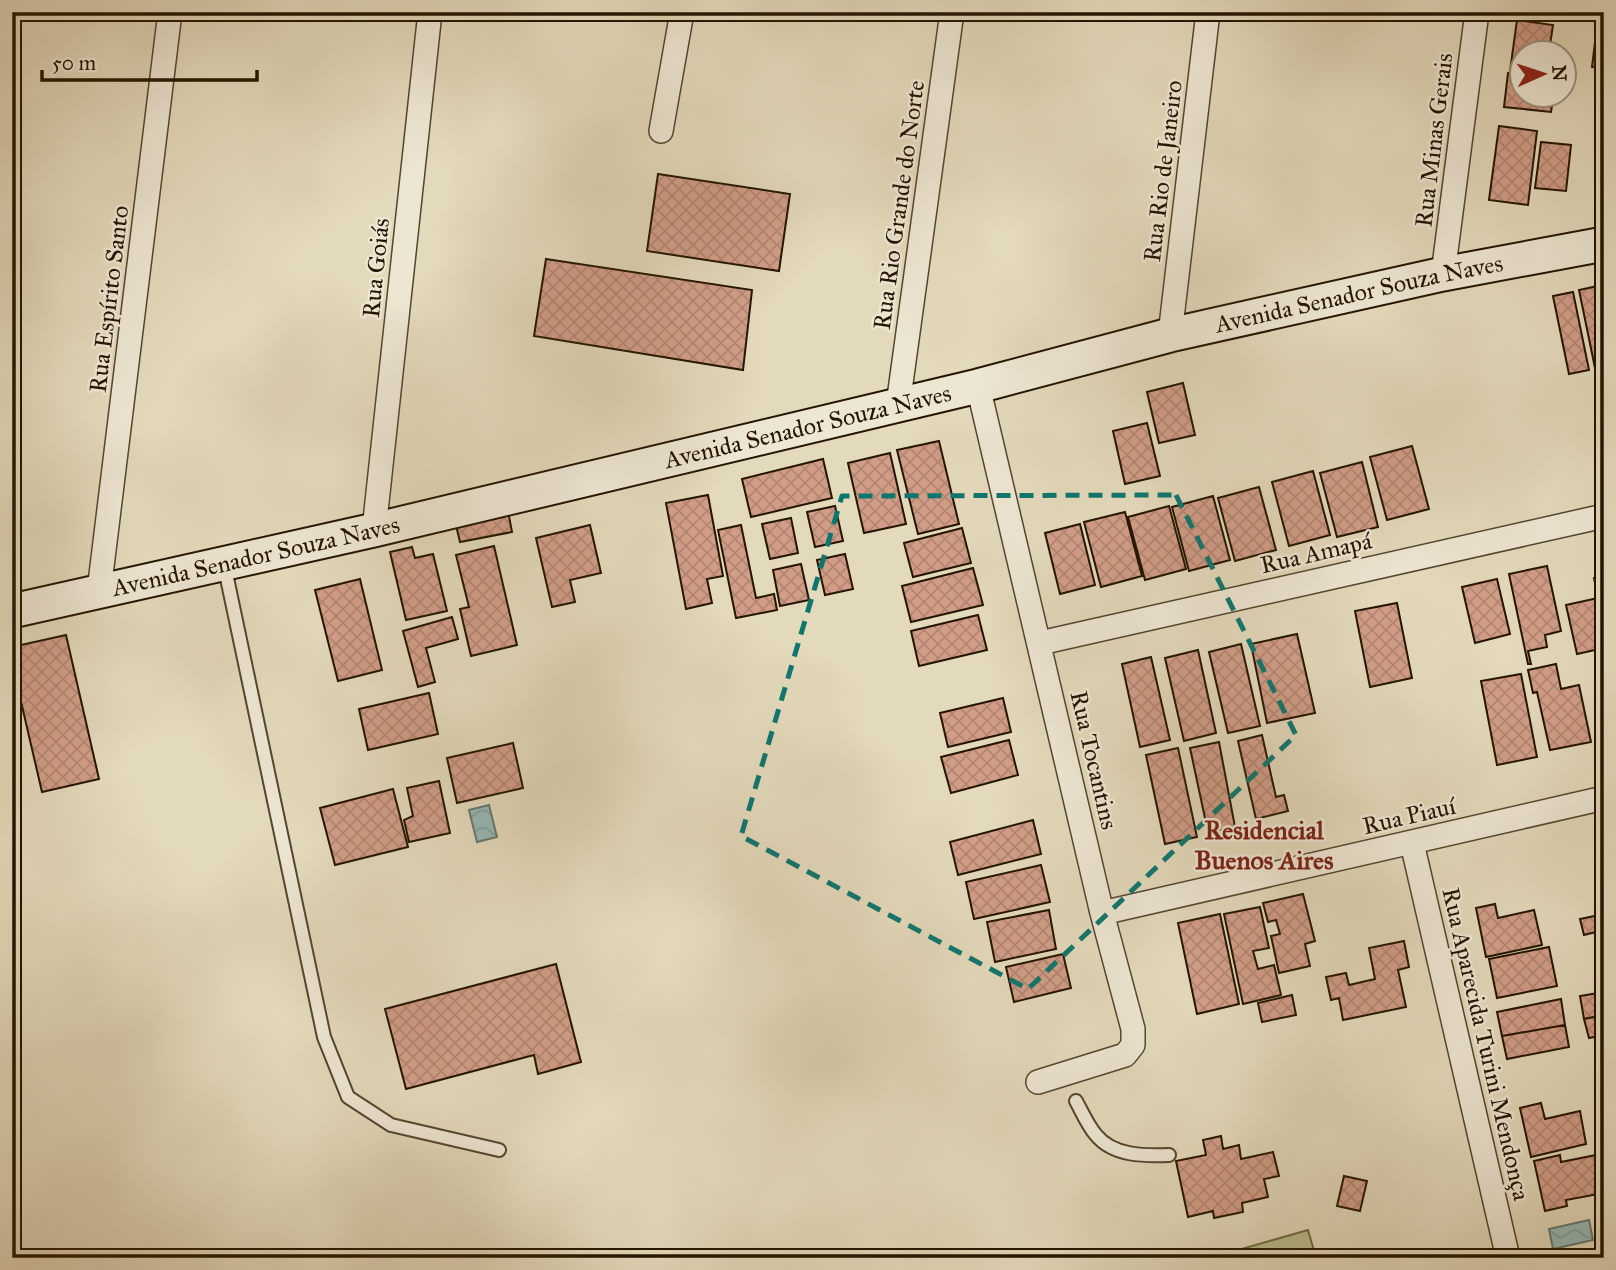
<svg xmlns="http://www.w3.org/2000/svg" width="1616" height="1270" viewBox="0 0 1616 1270" font-family="'IM FELL Great Primer',serif">
<style>
.pitch{fill:#babd8c;stroke:#6f6846;stroke-width:2}
.water{fill:url(#water-waves);stroke:#68776d;stroke-width:2}
.building{fill:url(#building-cross-hatch);stroke:#241400;stroke-width:2}
.lines{fill:none;stroke-linecap:round;stroke-linejoin:round}
.lane-casing{stroke:#54452f;stroke-width:16}
.street-casing{stroke:#54452f;stroke-width:26}
.secondary-casing{stroke:#241400;stroke-width:37}
.lane{stroke:#ede6d3;stroke-width:12}
.street{stroke:#ede6d3;stroke-width:23}
.secondary{stroke:#ede6d3;stroke-width:33}
.marked{fill:none;stroke:#0f766e;stroke-width:5;stroke-dasharray:14 9;stroke-linejoin:round}
.labels{text-anchor:middle;stroke-width:5;stroke-linejoin:round;paint-order:stroke}
.street-label{font-size:24px;fill:#241400;stroke:#ede6d3}
.neighbourhood-label{font-size:26px;font-weight:bold;fill:#7a1f14;stroke:#ede6d3}
</style>
<defs>
<pattern id="water-waves" width="16" height="10" patternUnits="userSpaceOnUse" patternTransform="scale(1.75)"><rect width="16" height="10" fill="#96b9b6"/><path d="M0 5q4-4 8 0t8 0" fill="none" stroke="#819e9b"/></pattern>
<pattern id="building-cross-hatch" width="8" height="8" patternUnits="userSpaceOnUse" patternTransform="scale(1.75)"><rect width="8" height="8" fill="#d19d87"/><path d="M0 0l8 8M0 8l8-8" fill="none" stroke="#b38673"/></pattern>
</defs>
<rect width="100%" height="100%" fill="#e3d9bb"/>
<filter id="stains"><feTurbulence type="fractalNoise" baseFrequency=".00286" numOctaves="4"/><feColorMatrix values="0 0 0 0 .2 0 0 0 0 .09 0 0 0 0 .02 0 0 0 .5 -.17"/></filter>
<radialGradient id="worn" r=".72"><stop offset=".6" stop-color="#630" stop-opacity="0"/><stop offset="1" stop-color="#630" stop-opacity=".3"/></radialGradient>
<!-- pitch -->
<path class="pitch" d="M1308 1230 1316 1258H1210Z"/>
<!-- water -->
<path class="water" d="M489 805 497 837 477 842 469 810Z
M1589 1220 1593 1240 1553 1249 1549 1229Z"/>
<!-- building -->
<path class="building" d="M1513 12H1537V16L1513 14Z
M1517 20 1553 25 1549 52H1522V72L1510 71Z
M1597 26 1604 27V69L1592 67Z
M1508 73 1522 75V94H1554L1551 112 1504 107Z
M1499 126 1537 131 1528 205 1489 200Z
M1541 142 1571 145 1566 191 1535 188Z
M658 174 790 194 779 271 647 251Z
M546 259 752 290 743 370 534 336Z
M1598 286 1604 311V366L1595 368 1579 290Z
M1573 292 1589 370 1569 374 1553 296Z
M1183 383 1195 435 1159 443 1147 392Z
M1147 423 1160 476 1125 484 1113 431Z
M939 441 959 524 918 534 897 450Z
M1412 446 1429 509 1387 520 1370 457Z
M890 453 906 524 864 533 848 463Z
M823 459 832 498 751 517 742 479Z
M1362 462 1378 527 1337 537 1320 473Z
M1313 471 1330 535 1289 546 1272 482Z
M1259 487 1276 550 1235 561 1218 498Z
M708 495 723 576 707 579 712 603 686 609 666 503Z
M1213 496 1230 560 1189 571 1172 507Z
M835 506 843 541 815 547 807 512Z
M1169 506 1186 569 1145 580 1128 517Z
M508 511 512 532 460 542 455 521Z
M1125 512 1142 576 1101 587 1084 522Z
M791 518 798 553 770 559 762 524Z
M1080 524 1095 585 1060 594 1045 533Z
M590 525 601 573 570 580 575 602 552 607 536 538Z
M741 525 756 598 774 594 777 610 736 618 718 530Z
M962 528 971 563 913 577 904 543Z
M494 546 517 645 471 656 460 609 469 607 456 555Z
M412 547 415 558 433 554 447 611 406 620 390 552Z
M845 554 853 589 825 595 817 560Z
M801 564 809 600 780 606 773 570Z
M1547 566 1561 631 1545 635 1547 647 1528 651 1531 664H1528L1509 574Z
M973 568 983 605 911 622 902 586Z
M1604 576V648L1577 654 1566 605 1598 598 1594 578Z
M360 579 382 670 338 681 315 590Z
M1497 579 1510 634 1475 643 1462 587Z
M1397 603 1412 678 1370 687 1355 611Z
M978 615 987 650 919 666 911 631Z
M452 617 458 639 426 648 435 682 418 687 403 631Z
M1297 634 1315 713 1267 723 1251 644Z
M66 635 99 779 42 792 12 663V647Z
M1241 644 1260 726 1228 733 1209 652Z
M1198 650 1216 733 1184 741 1165 658Z
M1151 657 1170 740 1140 747 1122 664Z
M1556 664 1561 689 1579 685 1591 742 1550 750 1537 692 1533 693 1528 670Z
M1521 674 1537 757 1497 765 1481 681Z
M429 693 438 734 368 750 359 709Z
M1003 698 1011 732 948 747 940 713Z
M1262 735 1276 797 1284 795 1288 811 1256 819 1238 741Z
M1009 740 1018 775 951 793 941 757Z
M1219 742 1235 827 1208 832 1190 748Z
M513 743 523 788 457 803 447 758Z
M1178 748 1197 837 1165 844 1146 755Z
M439 781 450 833 409 842 404 820 413 816 407 788Z
M393 789 408 847 335 865 320 808Z
M1033 820 1041 854 958 875 950 842Z
M1041 865 1050 902 974 919 966 882Z
M1303 894 1315 941 1305 944 1310 966 1279 973 1271 936 1280 934 1276 920 1268 922 1263 903Z
M1495 904 1498 918 1534 910 1542 945 1486 957 1476 908Z
M1260 907 1269 948 1253 951 1258 969 1274 965 1281 995 1243 1004 1224 914Z
M1049 910 1056 949 995 962 987 922Z
M1220 914 1239 1004 1197 1014 1178 923Z
M1604 914V930L1584 935 1580 919Z
M1404 941 1409 967 1398 970 1406 1007 1343 1020 1339 998 1331 1000 1326 977 1346 973 1349 985 1375 979 1369 948Z
M1549 947 1557 986 1497 998 1489 959Z
M1063 954 1071 988 1014 1002 1006 967Z
M556 964 581 1062 538 1074 534 1055 406 1089 385 1009Z
M1604 992V1015L1584 1019 1580 996Z
M1292 995 1296 1015 1262 1022 1258 1003Z
M1561 999 1565 1025 1502 1036 1497 1012Z
M1604 1015V1035L1589 1038 1584 1019Z
M1565 1025 1569 1047 1507 1059 1502 1036Z
M1541 1103 1545 1119 1580 1111 1586 1144 1531 1157 1520 1108Z
M1221 1136 1223 1149 1239 1145 1241 1159 1273 1152 1279 1176 1264 1179 1268 1197 1242 1203 1243 1212 1214 1218 1213 1211 1188 1217 1176 1161 1206 1155 1203 1140Z
M1601 1154 1604 1168V1193L1566 1200 1567 1206 1545 1211 1534 1161 1560 1155 1561 1162Z
M1344 1176 1367 1181 1360 1211 1337 1206Z
M1604 1200V1231L1598 1202Z"/>
<g class="lines">
<defs>
<path id="lane" d="M224 564 324 1037 348 1097 391 1125 499 1150
M1076 1101C1082 1112 1088 1126 1096 1135 1113 1156 1144 1156 1169 1155"/>
<path id="street" d="M661 131 682 12
M1443 274 1477 12
M1170 335 1208 12
M978 386 1102 913 1133 1029V1045L1125 1055 1038 1082
M898 405 952 12
M374 530 430 12
M99 591 170 12
M1040 643 1604 516
M1412 843 1508 1258
M1102 913 1604 798"/>
<g id="secondary">
<path id="s1" d="M12 611 374 530 978 386 1170 335 1443 274 1604 244"/>
</g>
</defs>
<!-- lane casing -->
<use href="#lane" class="lane-casing"/>
<!-- street casing -->
<use href="#street" class="street-casing"/>
<!-- secondary casing -->
<use href="#secondary" class="secondary-casing"/>
<!-- lane -->
<use href="#lane" class="lane"/>
<!-- street -->
<use href="#street" class="street"/>
<!-- secondary -->
<use href="#secondary" class="secondary"/>
</g>
<!-- marked area -->
<path class="marked" d="M1176 495 1296 735 1028 989 741 836 842 496Z"/>
<g class="labels">
<!-- street labels -->
<g class="street-label">
<text transform="translate(1434 140) rotate(-83)" y="8">Rua Minas Gerais</text>
<text transform="translate(1163 171) rotate(-83)" y="8">Rua Rio de Janeiro</text>
<text transform="translate(899 205) rotate(-82)" y="8">Rua Rio Grande do Norte</text>
<text transform="translate(376 268) rotate(-84)" y="8">Rua Goiás</text>
<text dy="8" stroke="none"><textPath href="#s1" startOffset="1384">Avenida Senador Souza Naves</textPath></text>
<text transform="translate(109 299) rotate(-83)" y="8">Rua Espírito Santo</text>
<text dy="8" stroke="none"><textPath href="#s1" startOffset="817">Avenida Senador Souza Naves</textPath></text>
<text transform="translate(1316 553) rotate(-13)" y="8">Rua Amapá</text>
<text dy="8" stroke="none"><textPath href="#s1" startOffset="250">Avenida Senador Souza Naves</textPath></text>
<text transform="translate(1094 760) rotate(77)" y="8">Rua Tocantins</text>
<text transform="translate(1409 816) rotate(-13)" y="8">Rua Piauí</text>
<text transform="translate(1486 1044) rotate(77)" y="8">Rua Aparecida Turini Mendonça</text>
</g>
<!-- neighbourhood labels -->
<g class="neighbourhood-label">
<text x="1264" y="839">Residencial<tspan x="1264" dy="30">Buenos Aires</tspan></text>
</g>
</g>
<!-- margin -->
<rect width="1616" height="1270" fill="none" stroke="#e3d9bb" stroke-width="42"/>
<rect x="14" y="14" width="1588" height="1242" fill="none" stroke="#241400" stroke-width="3.5"/>
<rect x="21" y="21" width="1574" height="1228" fill="none" stroke="#241400" stroke-width="2"/>
<!-- north arrow -->
<g transform="translate(1543 74) rotate(87)"><circle r="33" fill="#ede6d3" stroke="#9d927f" stroke-width="2"/>
<path d="M0-5L12 26L0 18L-12 26Z" fill="#8f2418"/>
<text y="-10" font-size="19" font-weight="bold" text-anchor="middle" fill="#241400">N</text>
</g>
<!-- scale -->
<path d="M42 70v10h215v-10" fill="none" stroke="#241400" stroke-width="3.5"/>
<text x="52" y="70" font-size="21" fill="#241400" stroke="#ede6d3" stroke-width="5" paint-order="stroke">50 m</text>
<rect width="100%" height="100%" filter="url(#stains)"/>
<rect width="100%" height="100%" fill="url(#worn)"/>
</svg>
